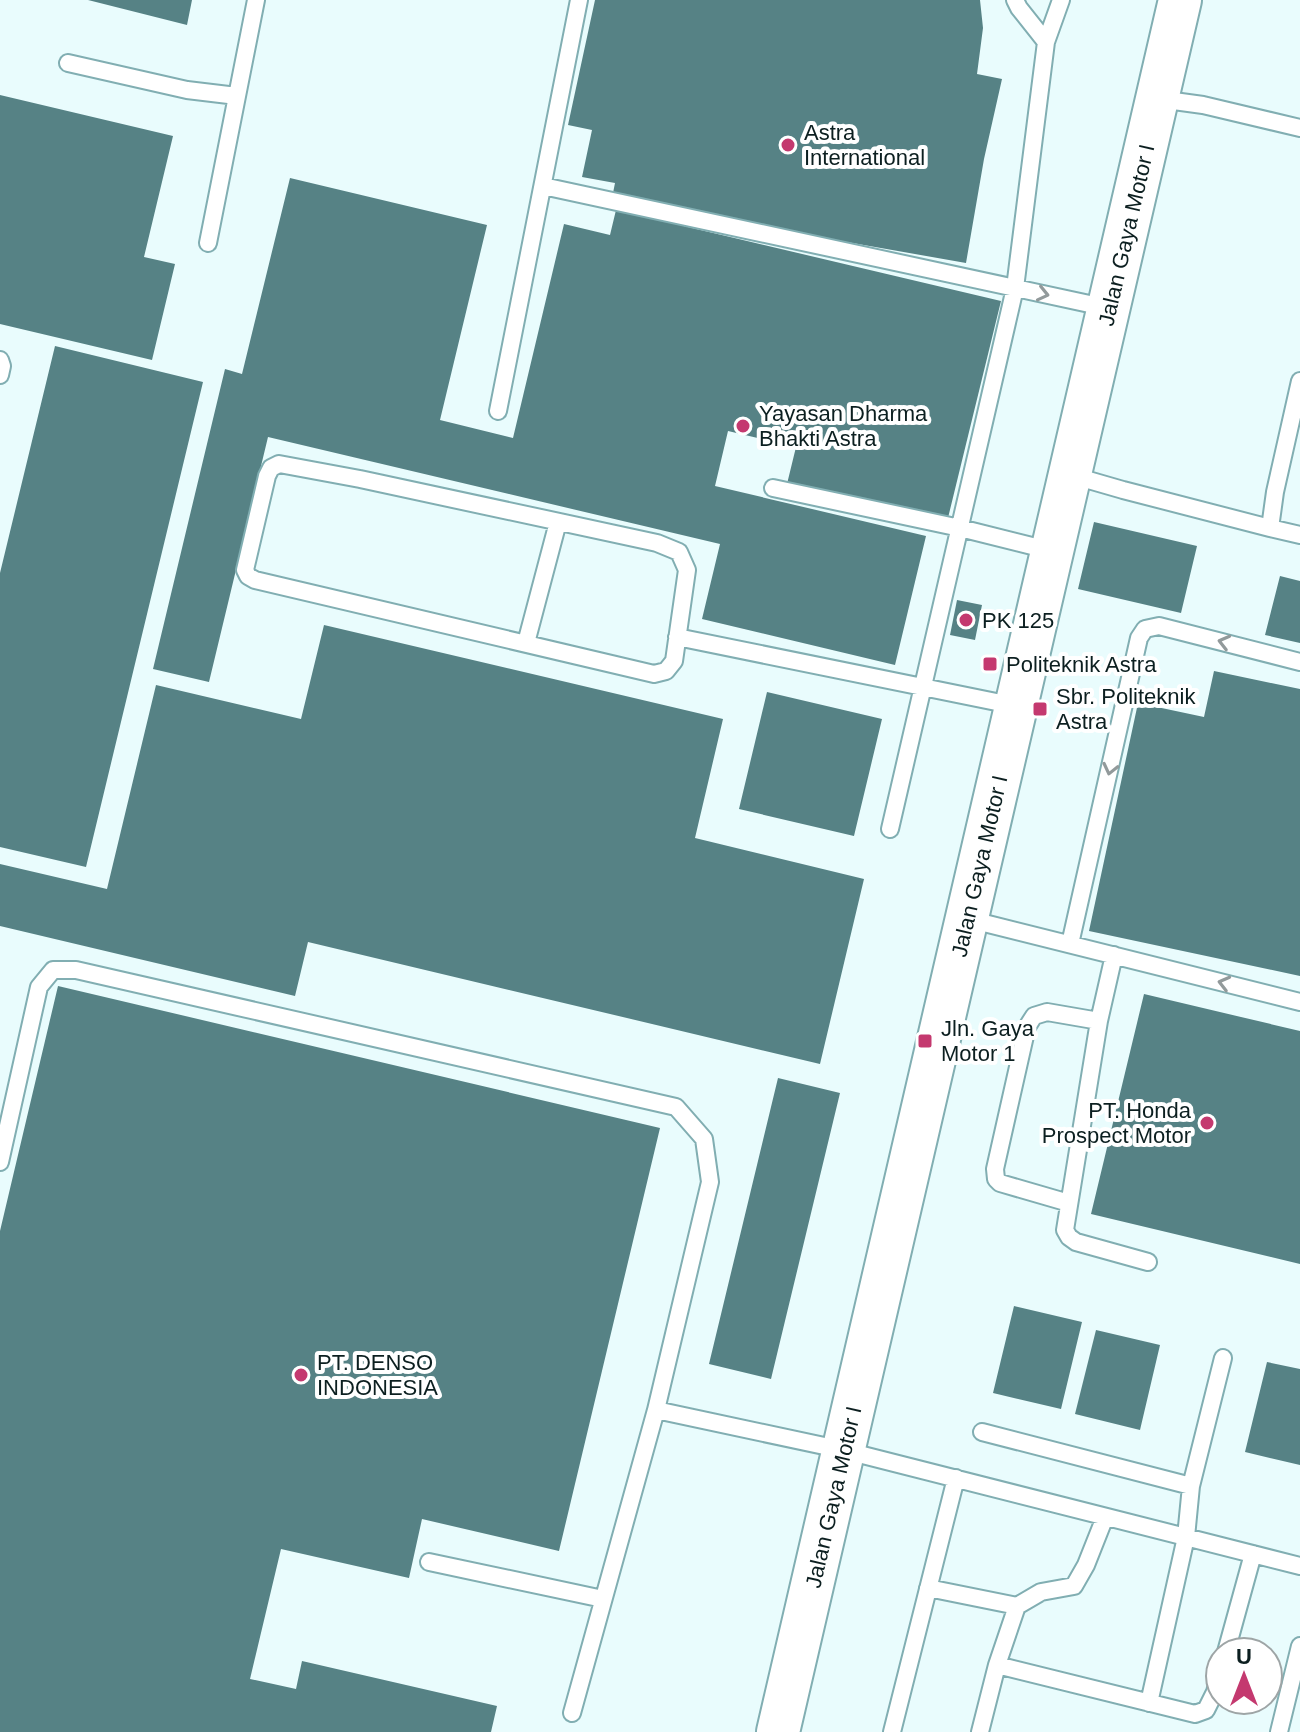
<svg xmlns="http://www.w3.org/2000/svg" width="1300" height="1732" viewBox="0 0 1300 1732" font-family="Arial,sans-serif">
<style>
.building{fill:#568285}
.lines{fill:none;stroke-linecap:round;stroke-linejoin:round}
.service-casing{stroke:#81aeb2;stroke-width:20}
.tertiary-casing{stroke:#81aeb2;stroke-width:46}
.service{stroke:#fff;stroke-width:16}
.tertiary{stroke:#fff;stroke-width:42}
.oneway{stroke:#929a9b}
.poi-dot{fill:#c4396f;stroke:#fff;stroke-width:3}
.labels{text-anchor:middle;stroke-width:8;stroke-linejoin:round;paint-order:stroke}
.poi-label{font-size:22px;fill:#0c1f20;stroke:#fff;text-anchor:start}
.street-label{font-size:22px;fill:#0c1f20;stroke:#fff}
</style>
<rect width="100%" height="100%" fill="#e9fcfd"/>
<!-- building -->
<path class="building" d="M88 0H192L187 25Z
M595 0H980L983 28 977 74 1002 79 984 159 966 263 807 235 613 193 615 183 582 177 592 130 568 125Z
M0 95 173 136 144 257 175 264 152 360 0 324Z
M290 178 487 225 440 420 513 438 564 224 610 235 616 210 1001 301 947 522 787 484 796 447 728 431 715 486 926 536 895 665 702 619 720 544 268 437 209 682 153 669 225 369 242 374Z
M55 346 203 382 86 867 0 847V573Z
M1094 522 1197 546 1181 613 1078 589Z
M1280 576 1300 581V643L1265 635Z
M957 600 982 605 975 640 950 635Z
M324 625 723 719 695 838 864 879 820 1064 308 942 295 996 0 926V864L107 889 156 685 301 719Z
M1214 671 1300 689V976L1089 931 1138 703 1204 717Z
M767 692 882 719 854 836 739 809Z
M58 986 660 1128 559 1551 422 1519 409 1578 281 1549 250 1679 296 1689 302 1661 497 1706 491 1732H0V1231Z
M1144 994 1300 1031V1264L1091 1214Z
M778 1078 840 1093 771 1379 709 1364Z
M1014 1306 1082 1322 1061 1409 993 1393Z
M1096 1330 1160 1345 1140 1430 1075 1414Z
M1267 1362 1300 1369V1465L1245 1452Z"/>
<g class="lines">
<defs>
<path id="service" d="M1015 0 1019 8 1046 42
M68 63 187 90 237 96
M1159 99 1203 105 1300 128
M543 186 1108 308
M208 243 256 0
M0 360 2 366 0 375
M1300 381 1275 492 1270 528 1300 535
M498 411 579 0
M279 464 360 479 657 543 679 552 687 570 674 661 666 671 654 674 255 580 248 576 245 570 267 476 271 468Z
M1071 475 1123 490 1270 528
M773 488 960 528 1052 551
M677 637 1016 706
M526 643 558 522
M890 829 1015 288 1046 42 1061 0
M968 919 1300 1002
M1070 944 1139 638 1145 629 1159 626 1300 662
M1114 955 1099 1021 1065 1230 1069 1237 1076 1242 1148 1262
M0 1162 39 987 53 970H76L676 1107 704 1139 710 1182 656 1410 843 1450 1300 1566
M1069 1203 1000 1183 996 1179 995 1169 1027 1027 1034 1016 1047 1012 1099 1021
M982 1432 1191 1486
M429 1562 603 1599
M928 1588 1017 1606
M1226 1652 1253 1554
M997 1665 1195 1714 1206 1710 1215 1692 1220 1674
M1149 1703 1186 1537 1191 1486 1223 1358
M572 1713 656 1410
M892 1732 956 1478
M980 1732 997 1665 1017 1606 1041 1592 1074 1586 1086 1565 1105 1517
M1279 1732 1300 1646"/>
<path id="tertiary" d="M778 1732 1180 0"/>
</defs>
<!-- service casing -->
<use href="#service" class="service-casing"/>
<!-- tertiary casing -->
<use href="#tertiary" class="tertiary-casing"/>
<!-- service -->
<use href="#service" class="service"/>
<!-- tertiary -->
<use href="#tertiary" class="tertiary"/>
</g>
<!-- one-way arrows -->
<defs><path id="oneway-chevron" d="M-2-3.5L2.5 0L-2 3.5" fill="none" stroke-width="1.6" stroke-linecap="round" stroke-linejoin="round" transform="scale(2)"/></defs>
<g class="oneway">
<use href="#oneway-chevron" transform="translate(1043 294) rotate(13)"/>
<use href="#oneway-chevron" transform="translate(1224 642) rotate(-166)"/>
<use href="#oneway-chevron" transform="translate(1110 769) rotate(103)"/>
<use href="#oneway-chevron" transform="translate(1224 983) rotate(-166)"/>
</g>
<!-- markers -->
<g class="poi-dot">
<circle cx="788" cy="145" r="8"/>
<circle cx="743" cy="426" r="8"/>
<circle cx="966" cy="620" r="8"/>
<rect x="982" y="656" width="16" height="16" rx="4"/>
<rect x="1032" y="701" width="16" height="16" rx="4"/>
<rect x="917" y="1033" width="16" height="16" rx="4"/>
<circle cx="1207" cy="1123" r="8"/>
<circle cx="301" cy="1375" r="8"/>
</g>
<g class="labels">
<!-- poi labels -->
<g class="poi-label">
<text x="804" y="140">Astra<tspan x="804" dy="25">International</tspan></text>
<text x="759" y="421">Yayasan Dharma<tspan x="759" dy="25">Bhakti Astra</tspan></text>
<text x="982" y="628">PK 125</text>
<text x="1006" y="672">Politeknik Astra</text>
<text x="1056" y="704">Sbr. Politeknik<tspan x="1056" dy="25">Astra</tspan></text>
<text x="941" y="1036">Jln. Gaya<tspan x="941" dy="25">Motor 1</tspan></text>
<text x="1191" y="1118" text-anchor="end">PT. Honda<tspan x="1191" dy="25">Prospect Motor</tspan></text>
<text x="317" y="1370">PT. DENSO<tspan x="317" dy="25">INDONESIA</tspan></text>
</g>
<!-- street labels -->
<g class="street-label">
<text transform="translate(1126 235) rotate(-77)" y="8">Jalan Gaya Motor I</text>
<text transform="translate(979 866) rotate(-77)" y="8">Jalan Gaya Motor I</text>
<text transform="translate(833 1497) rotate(-77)" y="8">Jalan Gaya Motor I</text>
</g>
</g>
<!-- north arrow -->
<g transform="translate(1244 1676)"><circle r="38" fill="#ffffff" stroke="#9ea5a6" stroke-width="2"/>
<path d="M0-6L14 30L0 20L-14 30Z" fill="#c4396f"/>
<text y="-12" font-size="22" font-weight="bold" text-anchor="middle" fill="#0c1f20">U</text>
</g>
</svg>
